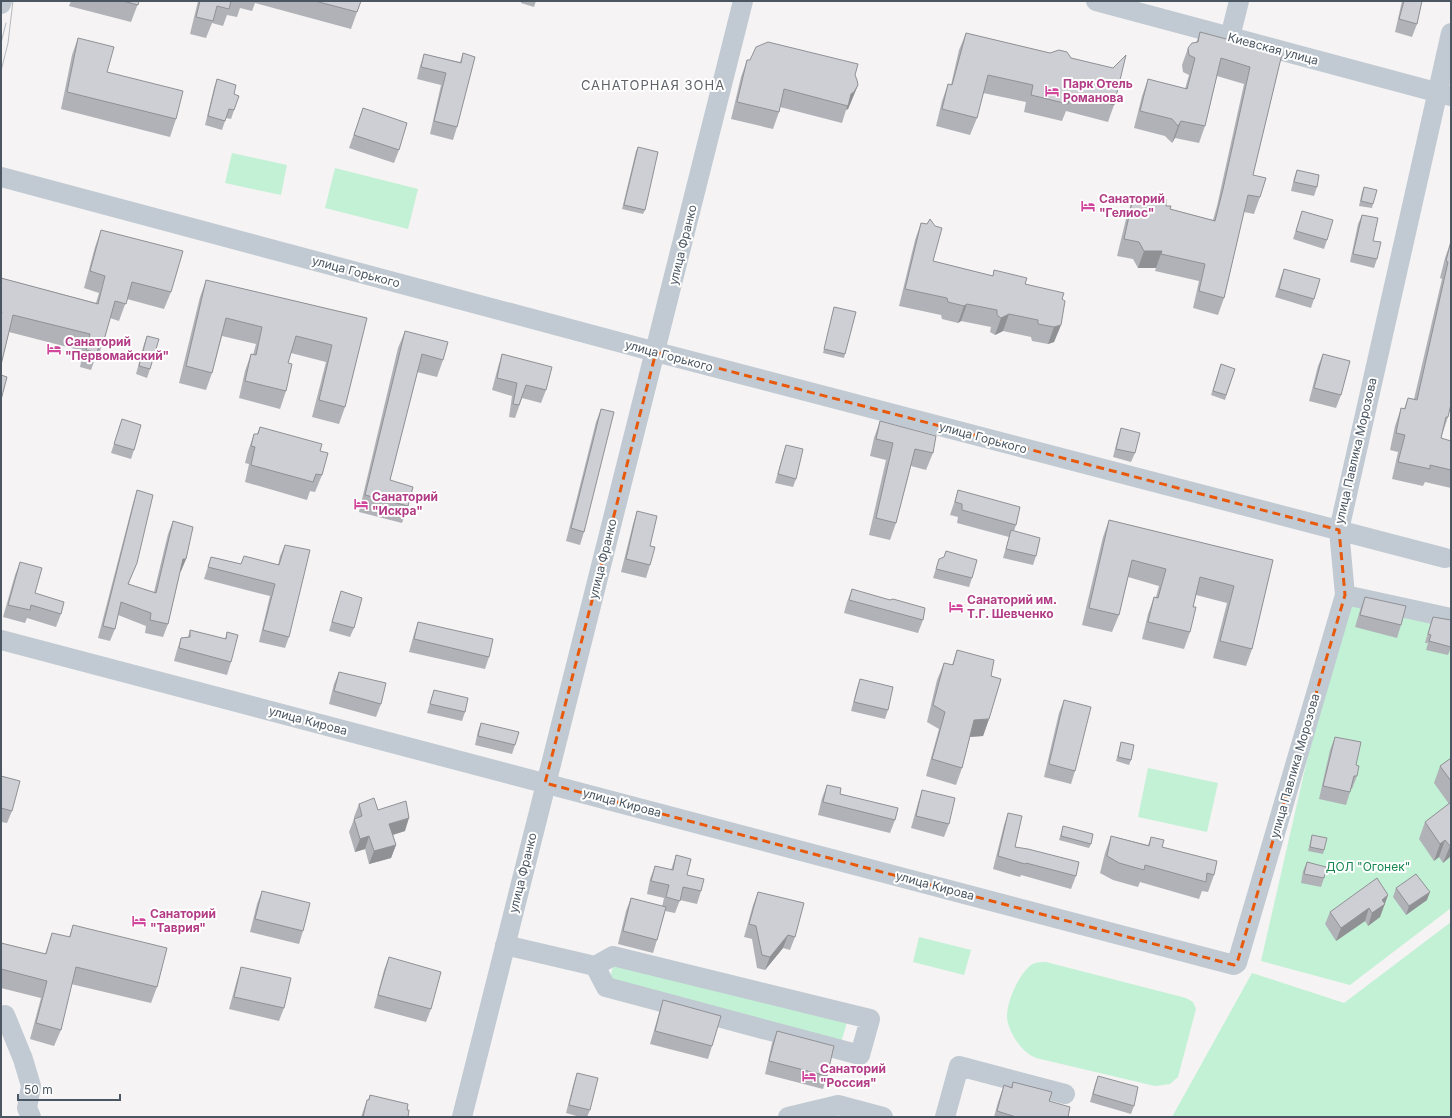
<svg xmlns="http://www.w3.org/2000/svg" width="1452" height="1118" viewBox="0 0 1452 1118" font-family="Inter,sans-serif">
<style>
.green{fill:#c3f1d5}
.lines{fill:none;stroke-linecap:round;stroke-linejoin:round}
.minor{stroke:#c1cad2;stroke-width:20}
.tram{stroke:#b5b8bd;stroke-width:1}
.wall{fill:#b0b2b7}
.shaded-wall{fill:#909195}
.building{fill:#cdcfd5;stroke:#909195}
.marked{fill:none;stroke:#e8590c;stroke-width:3;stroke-dasharray:8 5;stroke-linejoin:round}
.labels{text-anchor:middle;stroke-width:4;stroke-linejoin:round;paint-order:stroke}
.street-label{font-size:12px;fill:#4a5661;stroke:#fff}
.hotel-label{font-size:12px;font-weight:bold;fill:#b23c85;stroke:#fff;text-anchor:start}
.park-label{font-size:12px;fill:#17864f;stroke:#fff}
.neighbourhood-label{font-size:13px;letter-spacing:1px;fill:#5f6368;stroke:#fff}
</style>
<rect width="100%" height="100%" fill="#f5f3f3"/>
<!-- green -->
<path class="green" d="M232 153 287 165 281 195 225 183Z
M335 168 418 189 408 229 325 208Z
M1346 590 1451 618V908L1350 985 1261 961Z
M1148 768 1218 783 1207 832 1138 817Z
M1451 922V1117H1172L1252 973 1344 1003Z
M919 937 971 950 964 975 913 962Z
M614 962 847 1022 841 1043 609 983Z
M1046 962 1186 998 1193 1002 1196 1009 1178 1077 1170 1084 1155 1086 1036 1058C1032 1056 1028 1054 1025 1051 1018 1045 1010 1032 1008 1023 1003 1007 1019 974 1031 965 1035 962 1042 962 1046 962Z"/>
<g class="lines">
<!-- minor -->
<path class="minor" d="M1096 1 1451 96
M1 4 2 1
M1230 37 1239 1
M1 177 656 352 1445 558
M1345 595 1451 618
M1 640 1234 965 1237 963 1345 595 1339 530 1451 33
M505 945 595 966 606 987 860 1055 870 1019 613 956 595 966
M5 1015 23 1059 31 1086 27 1108 31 1117
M462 1117C555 745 651 373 743 1
M788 1117 838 1105 883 1117
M945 1117 959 1066 1065 1094"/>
<!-- tram -->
<path class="tram" d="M1 43 6 23
M1 71 8 43 13 1"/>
</g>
<!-- wall -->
<path class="wall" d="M71 1H139L131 22 69 6Z
M198 1H361L351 29 255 3 252 11 240 8 237 17 227 15 223 26 212 23 206 38 190 34Z
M521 1H536L534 7 521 3Z
M1402 1H1422L1417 24 1412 37 1395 32Z
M1200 32 1282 54 1253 175 1260 197 1254 214 1244 212 1224 298 1218 315 1193 308 1199 281 1155 271 1156 268H1138L1133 259 1117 256 1127 215 1133 198 1166 206 1170 209 1213 220 1217 206 1244 84 1217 76 1205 126 1199 143 1175 138 1172 143 1165 136 1134 128 1142 96 1148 79 1185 89 1189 75 1183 72 1182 65 1188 48 1196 43Z
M966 33 1071 58 1114 105 1108 122 1066 111 1062 121 1024 112 1026 102 983 93 977 118 970 135 936 126 942 101 948 84 951 85 959 50Z
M78 38 107 72 176 119 170 137 61 109 72 55Z
M463 53 457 127 453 140 430 134 441 85 417 79 420 66 424 54 460 62Z
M747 60 855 75 858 85 851 102 848 109 846 110 842 123 780 107 779 112 773 129 731 119 741 77Z
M217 79 234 94 239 96 231 119 226 118 222 130 205 125 214 88Z
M363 108 399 150 394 163 349 148Z
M638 147 645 210 643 214 622 209 636 151Z
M1297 170 1317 187 1314 196 1291 191 1294 178Z
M1364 187 1373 204 1372 208 1359 206 1362 192Z
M1302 211 1327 240 1324 249 1293 239Z
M1362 215 1377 259 1374 268 1350 262 1358 224Z
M921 223 933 261 993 276 994 270 1025 284 1062 299 1061 325 1054 342 1048 344 1032 341 1031 337 1003 331 995 335 990 332 991 327 961 321 958 323 942 319 941 315 899 306 915 240Z
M101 230 171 292 164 309 127 299 119 321 110 318 104 340 98 357 96 356 91 370 80 367 83 351 9 332 1 365V278L96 303 99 293 84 288 95 247Z
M1451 241 1448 417 1441 438 1451 441V488L1425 482 1423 486 1392 479 1398 452 1390 450 1395 426 1401 408 1404 409 1408 398 1414 399 1442 279 1440 278 1445 258Z
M1284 269 1314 299 1311 308 1275 297 1281 277Z
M206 280 367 318 345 407 339 424 312 417 326 362 291 353 288 363 286 391 280 409 239 398 245 371 251 354 253 355 256 344 222 336 212 373 206 390 179 383 200 297Z
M834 307 845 354 844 358 823 353Z
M405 331 443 360 437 377 417 372 390 480 408 506 402 523 359 512 398 348Z
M147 336 150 369 147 378 136 374 144 344Z
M502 354 546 390 541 403 522 398 515 418 509 417 512 396 492 390 498 367Z
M1323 354 1341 395 1336 408 1309 401 1318 366Z
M1221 364 1235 369 1225 400 1211 395Z
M601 409 584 532 580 545 566 541 596 422Z
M122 419 134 450 131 459 111 453Z
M880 421 933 453 926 470 911 466 896 523 890 540 869 535 886 460 870 456 874 438Z
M260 427 320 451 322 475 315 492 310 491 307 500 245 482 249 464 245 463 248 451 254 434H257Z
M1121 428 1135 453 1131 462 1113 457 1118 437Z
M786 445 796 479 793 487 775 483 783 454Z
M137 490 129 585 154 592 168 534 173 521 186 559 181 571 180 572 168 624 163 637 145 633 146 626 118 615 115 629 110 641 98 638 133 503Z
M958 490 1016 525 1014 531 1036 556 1033 565 1003 558 1009 537 957 523 958 517 950 515 954 503Z
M637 511 650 546V565L646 578 621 572 633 524Z
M1109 520 1273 560 1252 649 1246 666 1213 658 1227 603 1196 595 1193 607 1190 632 1184 649 1142 639 1148 614 1154 597H1156L1159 586 1128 577 1119 615 1112 632 1082 625 1103 537Z
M285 545 289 637 285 648 259 642 270 596 204 579 211 557 241 564 278 565 280 556Z
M939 559 972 578 969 587 933 578Z
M20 562 35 593 61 614 56 627 27 618 25 623 3 617 15 575Z
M852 589 923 620 918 633 844 613 847 602Z
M341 591 354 628 350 637 329 631 338 600Z
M1365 597 1401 625 1397 638 1355 627 1360 610Z
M1433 617 1451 620V650H1450L1448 655 1426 650 1428 643H1425L1430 625Z
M418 622 489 657 485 669 409 652 414 634Z
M190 630 225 639 227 632 231 662 227 675 174 661 177 650 181 638 188 637Z
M957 650 991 676 989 719 983 736 970 737 962 768 956 785 926 776 939 729 927 722 937 680 944 663 952 665Z
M339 672 381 704 376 717 329 704 334 684Z
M860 679 888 710 885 719 851 711 857 688Z
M434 690 465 712 462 721 427 713 431 699Z
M1064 700 1075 771 1071 784 1044 777 1059 713Z
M481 723 515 745 512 754 475 745 478 731Z
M1335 737 1356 765 1357 776 1352 789H1351L1346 805 1319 799 1330 750Z
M1121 742 1131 760 1129 765 1116 761Z
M1451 758V856L1443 863 1439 857 1434 861 1419 839 1425 822 1449 804 1434 783 1440 766Z
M1 776 12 811 7 823 1 822Z
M827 785 840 794 895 820 890 833 818 815 822 798Z
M922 790 949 824 944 837 911 828 918 803Z
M359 804 378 810 405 831 393 835 396 845 391 858 369 864 365 849 355 852 349 832 354 819V817Z
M1008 813 1015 847 1076 876 1071 889 1021 875 1020 877 993 869 1004 825Z
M1063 826 1091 844 1089 848 1059 840Z
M1312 835 1324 850 1323 854 1308 851Z
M1111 836 1148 845 1151 837 1162 847 1214 875 1208 892 1202 891 1199 899 1140 882 1138 887 1113 880 1100 873 1105 853Z
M676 855 687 875 701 891 697 904 680 900 675 913 665 911 657 940 653 953 618 944 626 911 631 898 662 907 664 898 647 894 650 879 655 866 671 870Z
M1307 862 1324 878 1321 887 1301 883 1303 871Z
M1396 888 1427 900 1406 915 1393 897Z
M262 891 303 931 299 944 250 932 257 904Z
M758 892 795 937 790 950 783 948 765 970 757 968 752 939 744 937 753 905Z
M1388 895 1380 917 1368 926 1365 921 1336 941 1325 924 1330 912Z
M73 925 157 987 151 1003 71 984 61 1030 54 1046 30 1039 41 998 1 988V943L45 954 52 933 69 937Z
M389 957 431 1009 426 1022 374 1008 384 970Z
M241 967 284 1008 279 1021 229 1009 237 980Z
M663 1000 712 1046 708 1059 650 1044 659 1013Z
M777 1031 827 1076 823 1089 765 1074 772 1043Z
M577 1073 590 1110 587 1117H580L566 1113 574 1082Z
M1098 1076 1134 1106 1131 1114 1090 1102 1095 1084Z
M1013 1082 1049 1101 1068 1117H994L998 1102 1004 1085 1011 1087Z
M370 1095 407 1110 408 1117H361L367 1100H368Z"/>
<!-- shaded-wall -->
<path class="shaded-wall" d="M858 85 851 102 848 109 846 110 851 94Z
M1181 121 1175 138 1172 143 1178 126Z
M1144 251H1162L1156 268H1138Z
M967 304 961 321 958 323 964 306Z
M1009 314 1003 331 995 335 1001 318Z
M1061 325 1054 342 1048 344 1054 327Z
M183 559H186L181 571 178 572Z
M989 719 983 736 968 737 974 720Z
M409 818 405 831 385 837 389 824Z
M369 836 365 849 355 852 360 839Z
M1445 840 1439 857 1434 861 1440 844Z
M1451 844V856L1443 863 1450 846Z
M396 845 391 858 369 864 374 851Z
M1430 892 1427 900 1406 915 1409 906Z
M1388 895 1380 917 1368 926 1372 913 1382 900Z
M1369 908 1365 921 1336 941 1341 928Z
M788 935 783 948 765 970 770 957Z"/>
<!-- building -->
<path class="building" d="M123 1H139L138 5Z
M200 1H231L229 9 217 6 213 21 196 17Z
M315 1H361L357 12Z
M1404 1H1422L1417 24 1399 19Z
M1200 32 1282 54 1253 175 1266 178 1260 197 1248 195 1224 298 1199 291 1205 264 1161 254 1162 251H1144L1139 242 1124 239 1133 198 1151 202 1154 198 1159 197 1166 199V206H1171L1170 209 1215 221 1223 189 1250 67 1221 58 1205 126 1181 121 1178 126 1172 119 1140 111 1148 79 1187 89 1195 58 1189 55 1188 48 1192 43 1198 42Z
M966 33 1050 53 1059 50 1067 52 1071 58 1113 68 1126 55 1114 105 1071 93 1068 104 1031 95 1033 85 988 75 977 118 942 109 948 84 952 85Z
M78 38 114 47 107 72 183 91 176 119 67 92Z
M768 42 858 64 855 75 857 80 858 85 854 92 851 94 848 106 784 89 779 112 737 102 747 60H750L756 47Z
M463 53 475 57 457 127 434 121 446 73 421 67 424 54 461 63Z
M217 79 236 85 234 94 239 96 234 110 229 109 225 121 208 116Z
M363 108 407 123 399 150 354 135Z
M638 147 658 152 645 210 624 205Z
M1297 170 1319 175 1317 187 1294 182Z
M1364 187 1377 190 1373 204 1361 201Z
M1302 211 1333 220 1327 240 1296 231Z
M1362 215 1378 218 1373 241 1381 242 1377 259 1353 254Z
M930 219 935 226 942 228 933 261 993 276 994 270 1027 278 1025 284 1064 293 1062 299 1065 301 1061 325 1054 327 1038 324V320L1009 314 1001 318 997 315V310L967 304 964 306 948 302 947 298 905 289 921 223 927 224Z
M101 230 183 251 171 292 132 282 126 304 115 301 104 340 101 339 97 353 86 350 90 334 13 315 1 365V315L2 312 1 311V278L98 304 105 276 90 271Z
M1451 241V404L1448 417H1446L1441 438 1451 441V470L1430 465V469L1398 462 1405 435 1396 433 1401 408 1405 409 1408 398 1417 400 1448 262 1446 261Z
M1284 269 1320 279 1314 299 1279 289Z
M206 280 367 318 345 407 319 400 332 345 296 336 288 363 292 364 286 391 245 381 251 354 256 355 262 327 226 318 212 373 186 366Z
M834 307 856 312 845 354 824 349Z
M405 331 448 342 443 360 422 354 390 480 413 487 408 506 365 495Z
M147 336 159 339 150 369 139 366Z
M502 354 552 367 546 390 526 385 519 405 513 404 517 383 497 378Z
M1323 354 1350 361 1341 395 1314 388Z
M1221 364 1235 369 1226 395 1213 391Z
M1 375 7 377 1 400Z
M601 409 614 412 584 532 571 528Z
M122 419 141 425 134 450 114 444Z
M880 421 936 436 933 453 915 449 896 523 876 518 893 443 876 439Z
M260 427 322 444 320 451 328 453 322 475 316 474 313 482 251 465 255 447 251 446 254 434H258Z
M1121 428 1140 433 1135 453 1116 449Z
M786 445 803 449 796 479 778 474Z
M137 490 153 495 137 563 128 584 156 593 173 521 193 527 186 559H183L168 624 150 620 151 613 121 602 115 629 103 626Z
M958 490 1020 507 1016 525 962 510V504L955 502Z
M637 511 657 516 650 546 655 547 650 565 626 559Z
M1109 520 1273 560 1252 649 1220 641 1234 586 1200 577 1193 607H1196L1190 632 1148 622 1154 597 1158 598 1166 569 1132 560 1119 615 1089 608Z
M1011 530 1040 538 1036 556 1006 549Z
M285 545 310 550 289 637 263 630 275 584 208 567 211 557 241 564 244 556 279 565Z
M946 551 977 560 972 578 936 569 939 559 944 557Z
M20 562 42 568 35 593 64 602 61 614 31 605 30 610 8 605Z
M852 589 890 600 893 599 925 608 923 620 849 600Z
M341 591 362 598 354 628 332 622Z
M1365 597 1406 606 1401 625 1360 615Z
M1433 617 1451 620V647L1429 641 1431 635 1428 634Z
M418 622 493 639 489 657 414 639Z
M190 630 226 639 227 632 238 635 231 662 179 648 181 638 190 637Z
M957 650 994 660 991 676 1001 679 989 719 974 720 962 768 932 759 945 712 933 705 944 663 953 665Z
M339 672 386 683 381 704 334 691Z
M860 679 893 687 888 710 854 702Z
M434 690 468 698 465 712 430 704Z
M1064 700 1091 707 1075 771 1049 764Z
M481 723 519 732 515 745 478 736Z
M1335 737 1361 742 1356 765 1359 766 1357 776H1354L1350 792 1323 786Z
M1121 742 1134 745 1131 760 1118 757Z
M1451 758V781L1440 766Z
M1 776 20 781 12 811 1 808Z
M827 785 841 788 840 794 898 808 895 820 823 802Z
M922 790 955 798 949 824 916 816Z
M374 798 378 810 406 801 409 818 389 824 396 845 374 851 369 836 360 839 354 819 362 816 359 804Z
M1451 802V844L1450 846 1445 840 1440 844 1425 822Z
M1008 813 1022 816 1015 847 1028 849 1079 862 1076 876 1026 863 1025 864 998 856Z
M1063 826 1093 834 1091 844 1061 836Z
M1312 835 1327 838 1324 850 1310 847Z
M1111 836 1149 846 1151 837 1164 840 1162 847 1217 861 1214 875 1207 873 1206 882 1145 865 1144 870 1119 863 1107 856Z
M676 855 691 859 687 875 704 879 701 891 683 887 680 901 666 897 669 885 651 881 655 866 673 870Z
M1307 862 1326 867 1324 878 1304 874Z
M1416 874 1430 892 1409 906 1396 888Z
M1377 878 1388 895 1382 900 1385 904 1372 913 1369 908 1341 928 1330 912Z
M262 891 310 903 303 931 255 919Z
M758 892 804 903 795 937 788 935 770 957 762 955 756 926 749 924Z
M631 898 666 907 657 940 623 931Z
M73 925 167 948 157 987 76 967 61 1030 36 1023 47 981 1 969V943L46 954 52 933 70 937Z
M389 957 441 972 431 1009 378 995Z
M241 967 291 978 284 1008 234 997Z
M663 1000 721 1016 712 1046 655 1031Z
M777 1031 834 1046 827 1076 769 1061Z
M577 1073 598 1078 590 1110 569 1105Z
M1098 1076 1138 1087 1134 1106 1093 1094Z
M1013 1082 1052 1092 1049 1101 1070 1107 1068 1117H1016L997 1111 1004 1085 1012 1088Z
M370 1095 408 1104 407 1110H409L408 1117H363L367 1100H369Z"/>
<!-- marked area -->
<path class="marked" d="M656 352 1339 530 1345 595 1237 963 1234 965 545 783Z"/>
<!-- icons -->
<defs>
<symbol id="hotel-bare" viewBox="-9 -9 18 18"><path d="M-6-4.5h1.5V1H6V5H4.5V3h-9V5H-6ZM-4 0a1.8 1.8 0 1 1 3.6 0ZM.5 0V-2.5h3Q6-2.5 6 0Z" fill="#d1479c" stroke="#fff" stroke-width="2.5" paint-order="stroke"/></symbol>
</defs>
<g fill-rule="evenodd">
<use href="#hotel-bare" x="1042" y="81" width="20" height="20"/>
<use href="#hotel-bare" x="1078" y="196" width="20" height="20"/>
<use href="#hotel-bare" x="44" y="339" width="20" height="20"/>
<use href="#hotel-bare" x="351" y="494" width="20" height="20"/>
<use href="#hotel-bare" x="946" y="597" width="20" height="20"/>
<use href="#hotel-bare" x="129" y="911" width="20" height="20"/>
<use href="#hotel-bare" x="799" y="1066" width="20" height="20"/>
</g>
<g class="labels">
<!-- street labels -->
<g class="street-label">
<text transform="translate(1273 49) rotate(15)" y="4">Киевская улица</text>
<text transform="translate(683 245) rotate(-76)" y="4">улица Франко</text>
<text transform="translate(356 272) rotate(15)" y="4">улица Горького</text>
<text transform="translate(669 356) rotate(15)" y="4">улица Горького</text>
<text transform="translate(983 438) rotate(15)" y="4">улица Горького</text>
<text transform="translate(1356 451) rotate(-77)" y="4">улица Павлика Морозова</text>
<text transform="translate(603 559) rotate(-76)" y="4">улица Франко</text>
<text transform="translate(308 721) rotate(15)" y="4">улица Кирова</text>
<text transform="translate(1295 766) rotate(-74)" y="4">улица Павлика Морозова</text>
<text transform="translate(622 803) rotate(15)" y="4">улица Кирова</text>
<text transform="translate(523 873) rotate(-76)" y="4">улица Франко</text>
<text transform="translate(935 886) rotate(15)" y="4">улица Кирова</text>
</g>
<!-- hotel labels -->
<g class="hotel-label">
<text x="1063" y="88">Парк Отель<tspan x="1063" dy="14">Романова</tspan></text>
<text x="1099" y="203">Санаторий<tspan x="1099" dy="14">"Гелиос"</tspan></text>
<text x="65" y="346">Санаторий<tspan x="65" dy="14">"Первомайский"</tspan></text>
<text x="372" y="501">Санаторий<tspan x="372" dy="14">"Искра"</tspan></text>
<text x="967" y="604">Санаторий им.<tspan x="967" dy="14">Т.Г. Шевченко</tspan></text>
<text x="150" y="918">Санаторий<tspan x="150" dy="14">"Таврия"</tspan></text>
<text x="820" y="1073">Санаторий<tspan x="820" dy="14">"Россия"</tspan></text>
</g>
<!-- park labels -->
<g class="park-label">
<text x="1368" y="871">ДОЛ "Огонек"</text>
</g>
<!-- neighbourhood labels -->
<g class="neighbourhood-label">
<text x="653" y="90">САНАТОРНАЯ ЗОНА</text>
</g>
</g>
<!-- border -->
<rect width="1452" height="1118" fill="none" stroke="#4a5661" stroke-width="4"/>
<!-- scale -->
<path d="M18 1094v6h102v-6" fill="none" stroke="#4a5661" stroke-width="2"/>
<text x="24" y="1094" font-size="12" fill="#4a5661" stroke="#ffffff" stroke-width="3" paint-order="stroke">50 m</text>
</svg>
